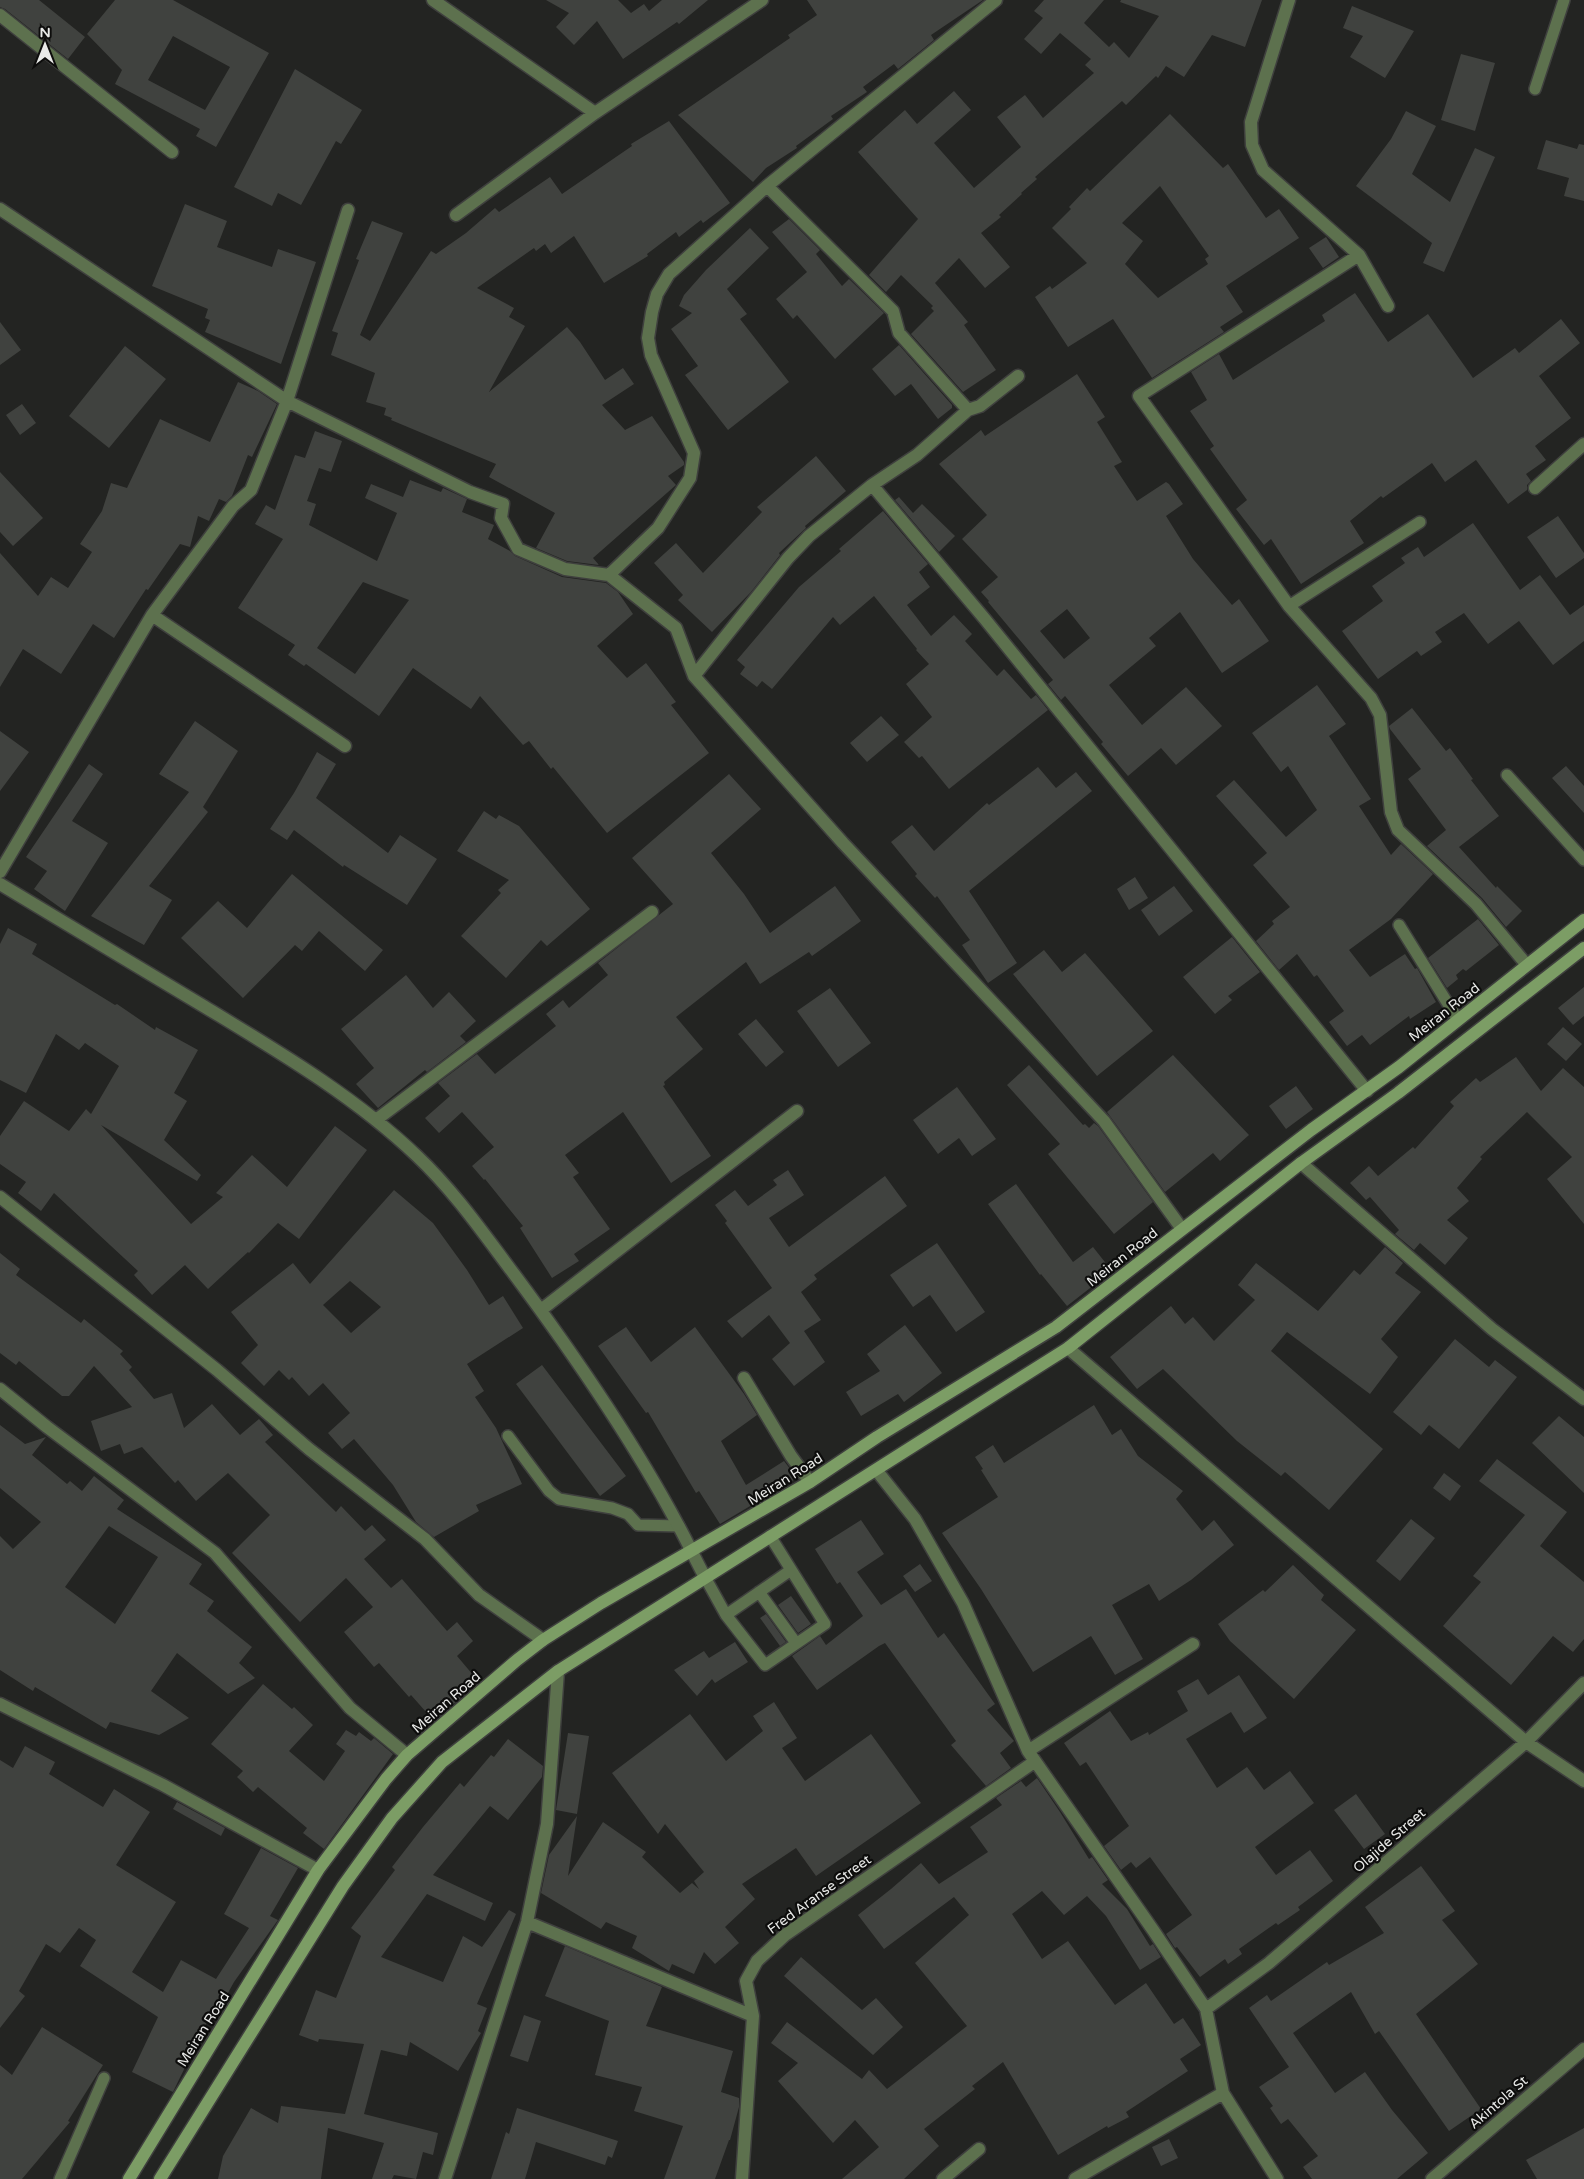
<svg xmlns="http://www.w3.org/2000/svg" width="1584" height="2179" viewBox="0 0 1584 2179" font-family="'Varela Round',sans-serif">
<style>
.building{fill:#40423f;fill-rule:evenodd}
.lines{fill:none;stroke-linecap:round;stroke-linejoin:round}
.service-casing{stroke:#3f403e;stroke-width:14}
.minor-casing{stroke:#3f403e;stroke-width:15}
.secondary-casing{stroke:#3f403e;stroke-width:15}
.service{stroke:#5d714e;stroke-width:11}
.minor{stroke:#5d714e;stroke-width:12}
.secondary{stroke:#7c9d65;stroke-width:12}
.labels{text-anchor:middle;stroke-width:4.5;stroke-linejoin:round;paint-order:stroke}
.street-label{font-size:14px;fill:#e9eae8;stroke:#0d0d0c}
</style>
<rect width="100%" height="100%" fill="#232422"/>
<!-- building -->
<path class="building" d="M0 0H39L85 37 68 59 5 9 0 7Z
M115 0H173L269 53 216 147 196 136 200 129 115 84 122 70 87 34ZM173 36 230 67 205 110 148 80Z
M546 0H618L631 13 644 4 649 11 662 0H708L679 24 677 22 623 59 597 21 574 45 556 27 569 13Z
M807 0H983L931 35 934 40 898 69 894 64 863 87 867 92 831 116 833 119 796 146 797 148 766 168 753 182 678 115 790 38 788 35 817 15Z
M1044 0H1104L1084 23 1109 47 1114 42 1129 58 1159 16 1120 2 1121 0H1262L1245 47 1212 35 1184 77 1166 66 1158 78 1156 76 1126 105 1122 101 1035 177 1037 179 1021 193 1022 194 999 215 1001 217 981 233 1010 267 985 288 959 258 935 283 968 322 964 325 996 370 963 392 911 334 934 311 931 308 933 306 901 275 886 292 869 275 918 219 858 152 905 110 917 124 954 91 971 110 934 143 974 188 1021 147 997 117 1025 95 1043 118 1094 73 1085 65 1091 59 1060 33 1041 54 1024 39 1043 18 1034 11Z
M1352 6 1414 31 1385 78 1350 57 1363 36 1343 28Z
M1461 54 1495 63 1475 131 1441 120Z
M295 69 362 110 341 144 336 141 301 205 278 193 272 206 234 187Z
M1406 111 1436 126 1412 174 1450 202 1475 148 1495 157 1444 272 1423 263 1432 243 1356 186 1391 139Z
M1170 114 1223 168 1228 164 1266 218 1279 209 1299 238 1226 286 1243 312 1220 327 1224 332 1152 378 1113 319 1068 347 1035 297 1050 286 1052 289 1087 263 1052 228 1071 209 1069 207 1087 188 1090 191ZM1160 186 1209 256 1205 259 1208 264 1158 298 1125 264 1143 241 1122 223Z
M669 121 730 203 703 223 701 220 679 237 676 232 647 254 648 256 604 283 574 236 551 253 545 244 536 251 534 248 477 288 514 308 509 317 525 326 489 392 567 327 580 342 605 380 623 368 634 384 602 405 625 430 652 416 684 462V465L668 476 676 485 593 558 599 565 567 561 536 548 555 513 489 477 496 464 391 420 392 418 384 415 386 408 366 402 375 373 331 355 338 333 332 331 359 260 356 259 372 221 403 233 360 335 370 341 431 251 436 254 466 233 495 208 499 212 550 177 562 194 632 146 631 144Z
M1546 140 1577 149 1579 144 1584 145V201L1564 196 1569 178 1537 169Z
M185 204 227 221 217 247 272 267 278 249 316 262 281 364 205 332 210 320 205 318 208 309 152 286Z
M789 219 820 250 816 254 842 286 849 279 884 313 835 359 797 315 793 319 776 299 807 272 772 232Z
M750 228 769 248 727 289 747 314 740 319 789 382 728 430 685 375 698 366 671 329 692 313 679 306 684 295 706 270Z
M1326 237 1339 257 1323 268 1309 248Z
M1355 293 1388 342 1428 314 1473 378 1515 348 1519 353 1561 319 1580 343 1539 376 1571 418 1535 446 1546 460 1526 474 1531 481 1527 485V490L1508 504 1476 460 1445 482 1432 463 1383 498 1381 496 1350 521 1364 543 1301 584 1271 539 1264 545 1236 509 1247 500 1210 449 1214 446 1190 411 1207 400 1191 372 1219 354 1233 380 1325 321 1322 315Z
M0 322 21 350 0 365Z
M899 345 952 405V408L938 419 911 384 895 396 872 369Z
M125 346 166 379 109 448 69 416Z
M1077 374 1105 417 1097 422 1122 462 1114 466 1137 501 1166 482 1169 484 1183 504 1166 516 1193 559 1232 605 1239 599 1269 641 1222 673 1180 612 1149 638 1156 646 1109 685 1142 725 1186 687 1222 726 1176 765 1161 748 1128 776 1101 744 1103 742 1065 696 1061 700 1048 684 1053 680 988 602 989 601 981 592 998 577 962 539 987 515 939 464 981 430 985 436ZM1067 609 1090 638 1064 659 1040 631Z
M238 382 258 391 277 404 252 457 248 455 232 496 226 502 219 499 209 521 198 516 190 547 180 544 148 590 146 589 114 638 93 624 61 674 23 649 0 687V553L38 596 51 577 68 588 92 552 80 544 102 511 111 483 127 488 160 419 210 442Z
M22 404 36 423 20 435 6 415Z
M315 431 342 441 331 472 319 468 307 501 316 504 309 525 377 561 397 513 365 498 371 484 403 497 410 480 441 492 443 488 467 499 462 512 494 525 488 539 510 551 515 556 562 577 606 583 618 592 633 614 597 646 627 678 646 663 676 702 671 705 709 753 607 833 553 767 551 769 529 741 523 745 480 696 471 709 413 668 379 716 306 664 304 666 288 655 295 645 238 608 283 539 255 524 266 505 275 510 295 455 305 458ZM363 582 409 600 355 674 317 648Z
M816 456 846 491 805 526 806 528 779 553 780 555 751 592 712 632 678 600 683 595 654 563 676 543 703 573 762 512 757 507Z
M0 472 43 518 13 546 0 532Z
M899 497 913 513 922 504 955 536 939 552 895 500Z
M883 511 928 564 919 572 930 587 907 605 931 636 954 615 972 634 965 641 997 676 1004 669 1031 699 1036 695 1048 710 949 789 922 756 919 758 904 742 932 717 906 684 929 664 916 650 917 649 874 596 840 625 833 617 772 689 762 681 757 687 740 674 745 667 737 660 799 587 841 551 839 549Z
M1558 516 1584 553V558L1556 578 1527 537Z
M1473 523 1520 590 1540 575 1570 615 1584 605V641L1553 665 1519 621 1488 644 1464 613 1435 632 1442 642 1421 656 1417 651 1378 679 1342 631 1383 601 1372 586 1405 563 1401 558 1418 547 1424 557Z
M1317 685 1346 724 1329 736 1371 799 1359 806 1391 855 1401 844 1433 874 1391 919 1349 950 1370 977 1405 954 1415 969 1417 968 1436 1002 1410 1019 1409 1016 1370 1045 1362 1035 1347 1046 1329 1022 1344 1011 1317 975 1314 977 1297 954 1279 970 1256 941 1274 924 1272 921 1290 907 1253 865 1267 853 1216 796 1234 780 1286 837 1317 810 1288 766 1281 772 1252 733Z
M1412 708 1446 751 1450 748 1473 779 1471 780 1499 816 1459 847 1496 888 1497 886 1522 911 1506 927 1482 898 1427 846 1446 830 1408 779 1421 769 1390 729 1389 726Z
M881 716 899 735 867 762 850 743Z
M195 721 238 751 203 807 208 812 149 886 172 900 144 945 91 916 189 792 159 774Z
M0 731 29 752 0 791Z
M317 752 336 764 316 798 388 853 400 835 437 859 407 905 344 865 343 867 294 830 287 840 270 829 294 793Z
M89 764 103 774 72 821 108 843 65 911 34 889 47 871 26 857Z
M1566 766 1584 786V813L1552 778Z
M1038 767 1056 788 1076 772 1092 791 969 891 1017 963 988 983 962 945 970 940 937 896 935 898 915 876 917 874 891 842 912 825 934 851 987 803 989 805Z
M729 774 761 809 711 853 744 894 770 933 835 886 861 921 812 956 809 952 760 984 746 962 676 1017 703 1049 664 1082 665 1085 663 1086 711 1156 671 1183 623 1112 565 1155 579 1173 573 1177 610 1229 574 1254 579 1261 552 1278 520 1228 523 1226 485 1179 484 1180 472 1166 494 1147 462 1112 439 1133 425 1118 450 1096 438 1083 477 1054 495 1074 556 1026 546 1014 563 1000 569 1008 608 975 598 963 673 904 632 858Z
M484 811 496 819 499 815 519 826 590 909 547 946 541 940 506 978 461 936 501 893 498 890 509 880 457 851Z
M292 874 383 950 365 971 319 931 302 951 295 945 243 998 181 938 218 901 247 928Z
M1135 877 1148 898 1129 910 1117 889Z
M1174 886 1193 911 1159 936 1141 910Z
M1478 919 1499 945 1466 971 1463 969 1456 975 1458 979 1447 988 1428 958Z
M8 928 37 944 32 954 115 1005 117 1004 155 1030 156 1027 198 1050 174 1093 187 1101 164 1140 201 1175 197 1181 101 1125 191 1224 223 1197 216 1193 252 1155 287 1187 335 1126 367 1150 299 1239 278 1223 249 1253 248 1252 208 1289 185 1265 152 1295 134 1275 138 1271 54 1193 41 1211 18 1193 26 1182 0 1164V1136L24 1101 69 1131 86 1109 91 1114 119 1066 85 1043 79 1050 56 1034 26 1093 0 1080V944Z
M1232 937 1260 972 1228 996 1232 1000 1215 1014 1183 977Z
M1044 950 1062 972 1085 953 1153 1031 1097 1076 1013 974Z
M406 975 433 1008 449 992 476 1021 460 1036 466 1042 427 1072 425 1070 378 1108 356 1084 374 1068 341 1029Z
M1584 987V1016L1573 1025 1558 1008Z
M830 988 871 1043 838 1067 797 1011Z
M756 1019 784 1052 766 1067 738 1034Z
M1563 1027 1582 1044 1566 1061 1547 1044Z
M1173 1055 1249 1135 1220 1161 1213 1153 1165 1192 1107 1112Z
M1516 1057 1541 1091 1563 1068 1584 1087V1224L1547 1179 1572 1157 1527 1112 1480 1157 1482 1159 1457 1188 1469 1201 1447 1220 1468 1238 1445 1265 1420 1243 1414 1250 1395 1234 1399 1230 1370 1197 1366 1200 1350 1183 1369 1166 1378 1176 1413 1147 1415 1149 1454 1106 1450 1102 1476 1078 1480 1082Z
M1029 1065 1083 1125 1085 1124 1089 1128 1094 1123 1098 1126 1153 1202 1114 1234 1048 1154 1060 1144 1007 1085Z
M1296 1086 1313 1109 1286 1129 1269 1106Z
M957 1087 996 1139 972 1156 959 1138 938 1154 913 1120Z
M788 1170 804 1195 769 1218 789 1247 885 1176 907 1206 814 1275 817 1279 801 1292 821 1320 804 1331 825 1362 794 1386 772 1359 790 1343 769 1315 742 1338 727 1321 772 1288 725 1223 727 1221 715 1205 735 1190 748 1206 777 1185 773 1180Z
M1016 1184 1073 1262 1093 1247 1112 1271 1067 1306 1041 1274 1040 1275 988 1204Z
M394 1190 433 1223 467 1270 489 1305 503 1296 523 1328 467 1364 484 1391 475 1397 496 1428 522 1484 476 1505 479 1511 434 1537 416 1522 393 1485 354 1439 342 1449 328 1433 350 1413 323 1383 309 1396 292 1377 289 1380 279 1370 264 1386 241 1363 258 1345 231 1312 293 1263 310 1284ZM350 1281 381 1307 351 1333 323 1305Z
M937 1243 985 1312 956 1332 930 1295 913 1307 890 1275Z
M1385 1247 1403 1263 1395 1273 1421 1292 1381 1339 1398 1357 1370 1394 1287 1332 1271 1351 1383 1449 1329 1510 1285 1472 1281 1476 1237 1441 1163 1369 1137 1389 1110 1357 1171 1306 1185 1324 1193 1317 1214 1341 1255 1300 1238 1285 1256 1263 1318 1311 1354 1270 1360 1275Z
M0 1253 20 1269 16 1275 81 1323 84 1319 123 1351 120 1354 132 1367 129 1370 154 1399 172 1393 184 1428 212 1404 240 1435 259 1419 273 1435 265 1442 336 1512 341 1506 365 1531 372 1525 386 1540 364 1559 391 1588 402 1579 447 1631 457 1622 473 1641 457 1656 479 1682 434 1721 411 1695 409 1697 379 1663 374 1667 344 1632 373 1607 346 1578 300 1622 232 1553 270 1515 228 1473 196 1501 178 1480 175 1483 142 1447 124 1454 120 1444 101 1451 91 1421 132 1407 94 1366 69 1396H62L19 1361 16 1365 0 1353Z
M905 1325 942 1373 904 1402 898 1394 861 1416 846 1392 880 1371 867 1354Z
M626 1327 651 1362 695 1327 744 1394 757 1415 721 1441 746 1485 784 1461 797 1478 720 1524 699 1491 696 1493 648 1412 646 1413 598 1346Z
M1455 1339 1489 1367 1495 1360 1517 1377 1459 1449 1429 1425 1421 1435 1393 1412Z
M542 1365 626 1476 600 1496 516 1384Z
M1094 1405 1112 1435 1121 1429 1138 1456 1183 1491 1176 1499 1202 1531 1214 1520 1234 1545 1191 1580 1159 1601 1149 1584 1112 1605 1143 1659 1115 1675 1091 1636 1033 1672 981 1589 942 1533 998 1497 981 1470 983 1469 975 1457 993 1445 1004 1463Z
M1559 1416 1584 1437V1493L1532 1443Z
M0 1425 25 1444 46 1437 32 1455 67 1484 70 1481 82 1491 94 1476 124 1500 117 1509 202 1564 189 1584 214 1601 207 1611 252 1647 239 1663 255 1678 228 1694 177 1653 151 1691 189 1718 159 1735 110 1722 106 1729 35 1687 33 1691 0 1670V1536L13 1549 41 1522 0 1488ZM109 1526 158 1557 115 1624 65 1587Z
M1497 1459 1567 1512 1540 1546 1584 1582V1639L1573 1652 1553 1636 1511 1685 1443 1626 1481 1582 1473 1576 1525 1515 1479 1481Z
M1444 1473 1461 1486 1450 1501 1433 1488Z
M1411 1519 1435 1538 1400 1581 1376 1561Z
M861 1520 884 1554 857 1572 881 1605 906 1589 938 1638 944 1633 995 1704 987 1710 1014 1741 1000 1753 1011 1768 986 1786 951 1745 956 1741 885 1643 879 1646 817 1690 792 1656 820 1636 826 1645 863 1616 840 1582 837 1584 815 1549Z
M920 1564 932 1581 915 1592 903 1576Z
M1293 1565 1324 1595 1321 1600 1356 1630 1294 1699 1230 1641 1218 1624 1263 1590 1265 1592Z
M791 1596 811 1624 798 1633 778 1605Z
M766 1614 786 1642 780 1646 760 1618Z
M735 1642 748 1662 715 1683 712 1679 697 1696 674 1670 704 1651 709 1658Z
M1239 1675 1267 1718 1244 1733 1231 1712 1186 1739 1217 1788 1247 1767 1264 1790 1290 1771 1314 1803 1255 1847 1276 1875 1310 1850 1333 1881 1298 1907 1300 1910 1278 1925 1276 1923 1239 1949 1242 1954 1228 1964 1225 1959 1200 1977 1177 1947 1175 1948 1166 1934 1192 1915 1150 1857 1136 1868 1131 1862 1121 1870 1104 1846 1129 1826 1086 1762 1080 1766 1064 1743 1110 1711 1131 1741 1148 1732 1149 1735 1188 1711 1177 1691 1198 1679 1208 1695Z
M263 1684 292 1709 294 1707 313 1725 289 1751 324 1781 345 1751 336 1744 346 1730 356 1736 359 1732 371 1741 374 1738 393 1754 324 1849 303 1833 307 1828 258 1787 253 1792 237 1777 243 1771 211 1744Z
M774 1702 797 1738 782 1748 805 1781 871 1734 921 1803 816 1876 796 1848 742 1884 755 1899 725 1927 739 1943 715 1964 704 1952 694 1974 672 1964 669 1971 632 1948 637 1936 606 1922 601 1929 541 1893 549 1855 577 1816 568 1876 603 1822 646 1852 642 1857 680 1893 692 1883 699 1889 694 1881 704 1872 665 1824 658 1834 612 1773 690 1714 726 1761 763 1731 753 1716Z
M568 1733 589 1736 577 1814 556 1810Z
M508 1739 543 1766 542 1777 508 1820 490 1806 433 1875 493 1903 485 1921 427 1894 381 1957 443 1982 463 1936 482 1947 509 1910 516 1914 477 2004 487 2008 478 2031 481 2033 458 2071 410 2042 407 2056 381 2050 364 2114 438 2133 433 2155 423 2152 416 2179 394 2175 392 2179H372L384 2143 328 2128 321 2179H218L223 2156 251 2108 278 2123 281 2106 345 2114 364 2044 319 2039 318 2042 299 2035 316 1990 336 1998 361 1936 351 1928 395 1870 392 1867 423 1827 460 1783 464 1787 491 1755 494 1757Z
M25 1746 55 1762 49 1774 103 1807 114 1789 150 1812 116 1865 176 1902 132 1972 163 1992 181 1960 216 1979 249 1928 224 1914 261 1848 298 1868 270 1916 278 1920 234 1982 214 2018 210 2016 173 2092 132 2072 158 2017 80 1966 96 1940 79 1928 60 1953 46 1944 19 1991 25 1996 0 2028V1760L13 1768Z
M1037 1778 1060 1812 1089 1859 1092 1857 1108 1880 1102 1884 1127 1909 1150 1946 1153 1944 1161 1957 1140 1970 1106 1916 1087 1896 1064 1915 1042 1891 1012 1914 1042 1959 1068 1941 1115 2005 1146 1983 1174 2024 1183 2018 1201 2045 1180 2059 1188 2071 1126 2112 1129 2117 1108 2128 1107 2126 1058 2155 1003 2062 972 2086 975 2089 924 2129 939 2146 904 2179H842L879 2147 855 2120 833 2143 778 2081 798 2063 771 2043 787 2022 862 2079 869 2070 887 2089 967 2026 915 1963 969 1915 954 1897 884 1949 858 1915 891 1889 921 1863 939 1884 988 1852 970 1827 1002 1805 996 1798 1021 1781 1026 1787Z
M1356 1794 1385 1834 1364 1849 1334 1810Z
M177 1802 225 1828 221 1836 173 1809Z
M1421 1866 1455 1911 1442 1920 1478 1964 1416 2014 1481 2109 1449 2131 1379 2031 1375 2034 1351 1992 1293 2033 1335 2093 1365 2072 1392 2110 1428 2153 1397 2179H1312L1303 2167 1318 2156 1288 2119 1281 2124 1270 2108 1273 2106 1259 2087 1289 2067 1249 2008 1267 1995 1271 2001 1327 1962 1329 1965 1384 1933 1365 1907Z
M565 1946 662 1987 646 2026 733 2051 721 2092 739 2098V2107L730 2140H729L715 2179H664L683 2126 634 2111 642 2087 595 2075 609 2021 545 1996Z
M801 1957 862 2010 876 1998 903 2027 873 2055 784 1976Z
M524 2015 541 2021 528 2062 510 2056Z
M42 2027 103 2065 68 2121 70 2122 22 2179H0V2065L12 2075Z
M517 2108 618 2141 612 2158 608 2156 605 2165 536 2142 525 2179H491L506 2132 509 2134Z
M1584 2128V2179H1537L1526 2160Z
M1169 2139 1178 2158 1161 2166 1152 2147Z"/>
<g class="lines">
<defs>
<path id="service" d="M1535 89 1564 0
M1289 606 1420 522
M1507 775 1584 860
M1399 925 1458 1020
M508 1436 549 1491 559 1499 612 1508 628 1514 638 1525 679 1526
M706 1579 726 1615 765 1665 825 1624 770 1536
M759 1592 796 1643
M726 1615 791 1570
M60 2179 104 2078"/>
<path id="minor" d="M433 0 595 113
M1289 0 1251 122 1252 145 1263 170 1359 255 1388 306
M0 15 172 152
M767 186 893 311 899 333 968 410 980 406 1018 376
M0 209 287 401 470 492 503 504 501 518 518 549 565 569 609 575 676 628 694 676 843 843 1104 1121 1182 1229
M456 215 595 113 762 0
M1359 255 1139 396 1289 606 1371 698 1380 715 1391 812 1398 830 1476 904 1526 964
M872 485 984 618 1367 1091
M1535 488 1584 444
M609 575 658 528 690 478 694 453 651 355 648 338 652 312 657 294 669 274 767 186 996 0
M152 615 345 746
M694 676 788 558 809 536 872 485 917 455 968 410
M0 872 152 615 233 506 251 490 287 401 348 210
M0 884C68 925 137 966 205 1007 279 1052 354 1096 417 1156 453 1190 481 1230 511 1270 570 1349 631 1437 678 1525 688 1543 696 1561 706 1579
M376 1120 652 912
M1301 1163 1492 1329 1584 1399
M0 1197 217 1370 309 1449 425 1539 479 1595 543 1640
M541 1310 797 1111
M1068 1348 1526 1742 1584 1781
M744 1378 791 1456 810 1482
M0 1389 47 1427 215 1553 350 1708 407 1755
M877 1471 915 1519 963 1603 1028 1751 1153 1930 1206 2009 1223 2093 1277 2179
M0 1704 163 1785 318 1870
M1028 1751 1193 1644
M527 1922 753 2016
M1206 2009 1269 1963 1526 1742 1584 1683
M445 2179 527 1922 547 1824 558 1671
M742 2179 753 2016 746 1981 757 1961 785 1935 1034 1762
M943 2179 979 2149
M1075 2179 1223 2093
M1432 2179 1584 2049"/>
<path id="secondary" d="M129 2179 318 1870 386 1779 407 1755 517 1660 543 1640 601 1603 810 1482 877 1437 1056 1327 1311 1130 1399 1067 1584 920
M160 2179 343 1886 392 1818 442 1762 558 1671 1068 1348 1301 1163 1398 1093 1584 948"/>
</defs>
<!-- service casing -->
<use href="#service" class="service-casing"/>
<!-- minor casing -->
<use href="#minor" class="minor-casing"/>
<!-- secondary casing -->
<use href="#secondary" class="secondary-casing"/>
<!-- service -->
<use href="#service" class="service"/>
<!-- minor -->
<use href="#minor" class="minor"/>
<!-- secondary -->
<use href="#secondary" class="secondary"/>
</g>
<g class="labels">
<!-- street labels -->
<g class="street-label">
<text transform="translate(1444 1012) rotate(-38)" y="5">Meiran Road</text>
<text transform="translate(1122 1257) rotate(-38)" y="5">Meiran Road</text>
<text transform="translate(785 1479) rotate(-32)" y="5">Meiran Road</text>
<text transform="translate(446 1702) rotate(-41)" y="5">Meiran Road</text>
<text transform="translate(1389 1840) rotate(-41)" y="5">Olajide Street</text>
<text transform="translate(819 1894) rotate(-36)" y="5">Fred Aranse Street</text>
<text transform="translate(203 2029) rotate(-58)" y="5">Meiran Road</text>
<text transform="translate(1498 2102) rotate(-41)" y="5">Akintola St</text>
</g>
</g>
<!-- north arrow -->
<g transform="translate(45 45)" stroke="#0d0d0c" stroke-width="4" paint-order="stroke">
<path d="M0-4L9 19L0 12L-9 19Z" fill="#e9eae8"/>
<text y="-8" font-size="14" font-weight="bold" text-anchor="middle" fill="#e9eae8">N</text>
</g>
</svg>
